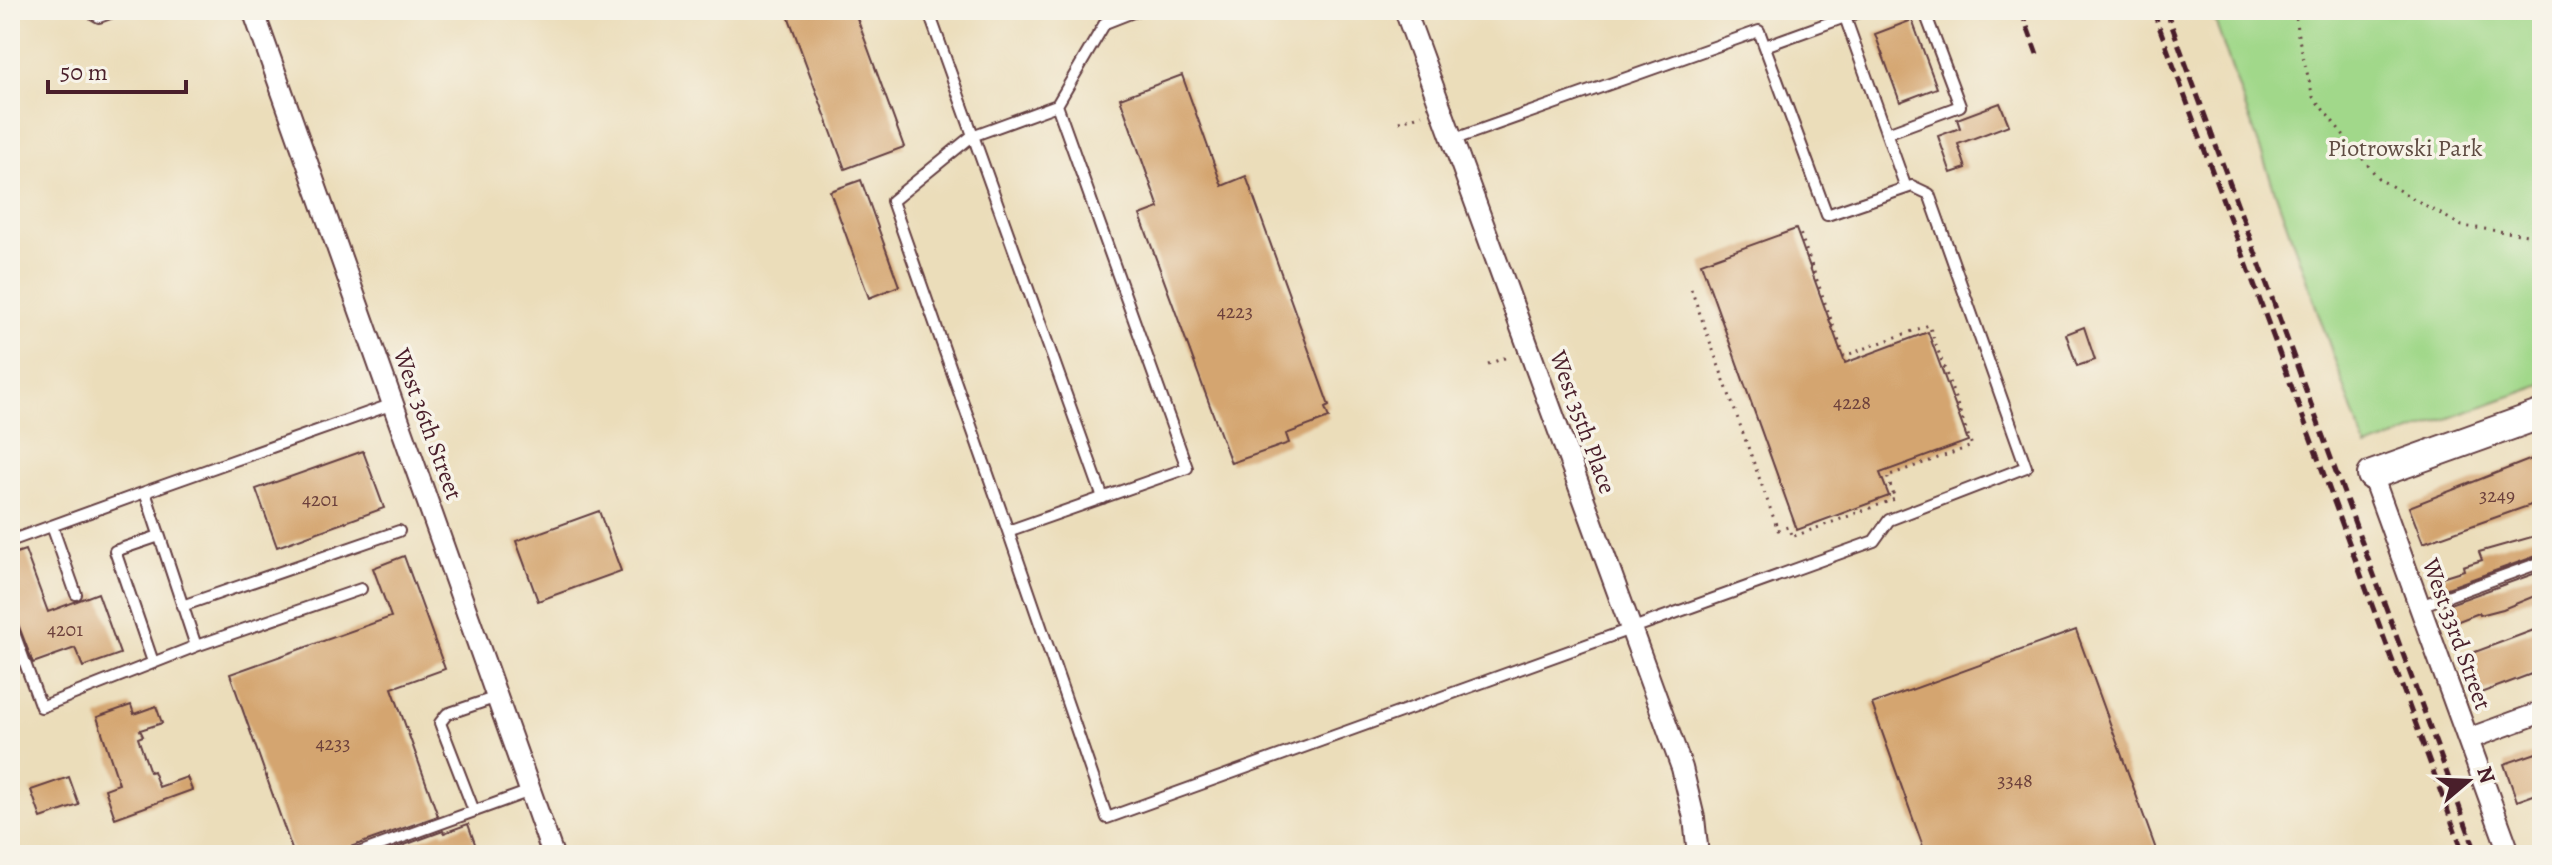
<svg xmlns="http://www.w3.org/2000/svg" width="2552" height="865" viewBox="0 0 2552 865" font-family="Alegreya,serif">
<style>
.green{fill:#a1d88a;stroke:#767c5a;stroke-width:2}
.building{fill:#d4a56f}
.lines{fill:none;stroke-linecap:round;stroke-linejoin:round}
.lane-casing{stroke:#623c40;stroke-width:14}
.street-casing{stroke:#623c40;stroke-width:24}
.secondary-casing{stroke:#623c40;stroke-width:32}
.path{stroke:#623c40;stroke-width:3;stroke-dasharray:2 6;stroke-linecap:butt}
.lane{stroke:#fff;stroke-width:10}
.street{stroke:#fff;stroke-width:20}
.secondary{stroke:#fff;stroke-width:28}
.rail{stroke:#4a1f2b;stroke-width:5;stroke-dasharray:12 6;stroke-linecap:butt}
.labels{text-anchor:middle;stroke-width:7;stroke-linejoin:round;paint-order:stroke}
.number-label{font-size:20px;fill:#6c403c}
.park-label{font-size:24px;fill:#604d43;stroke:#f7f3e8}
.street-label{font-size:24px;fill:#4a1f2b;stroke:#f7f3e8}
</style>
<rect width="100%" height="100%" fill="#f7f3e8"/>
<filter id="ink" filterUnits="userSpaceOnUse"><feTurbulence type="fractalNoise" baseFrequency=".0125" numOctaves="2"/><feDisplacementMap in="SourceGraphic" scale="16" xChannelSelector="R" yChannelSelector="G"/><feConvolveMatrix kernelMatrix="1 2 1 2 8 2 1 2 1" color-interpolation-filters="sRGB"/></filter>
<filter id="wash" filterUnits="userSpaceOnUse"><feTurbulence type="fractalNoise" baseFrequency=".006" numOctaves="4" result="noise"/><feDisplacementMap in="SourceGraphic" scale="32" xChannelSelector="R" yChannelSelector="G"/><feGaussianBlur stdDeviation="1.8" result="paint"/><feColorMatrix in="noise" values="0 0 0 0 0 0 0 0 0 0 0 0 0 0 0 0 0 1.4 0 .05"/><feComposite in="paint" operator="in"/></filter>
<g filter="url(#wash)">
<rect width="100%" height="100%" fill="#ebddba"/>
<!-- green -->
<path class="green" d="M2211 10H2542V385L2366 448Z"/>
<g id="blocks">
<!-- building -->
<path class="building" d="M786 10H854L904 147 845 169Z
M1912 20 1937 88 1900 102 1875 34Z
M1182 75 1222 186 1246 176 1329 406 1325 408 1329 418 1286 434 1289 443 1231 463 1140 215 1159 208 1120 98Z
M2000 103 2009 125 1958 144 1966 168 1951 173 1938 136 1960 128 1957 119Z
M861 180 899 286 869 298 830 191Z
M1796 229 1845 363 1928 332 1968 441 1880 473 1889 496 1797 530 1701 263Z
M2084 327 2095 360 2077 366 2066 334Z
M363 451 384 508 277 547 256 489Z
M2542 455V501L2423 543 2409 507Z
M599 511 621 571 538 601 516 541Z
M2542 534V554L2439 591 2435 579 2464 570 2463 566 2482 560 2479 552Z
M25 550 48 612 98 593 120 654 83 667 75 648 33 663 10 603V555Z
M404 556 445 669 392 688 438 816 350 847 345 855H294L230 674 391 617 373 568Z
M2536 573 2542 593 2503 609 2480 615 2479 613 2451 624 2444 606Z
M2542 627V670L2478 694 2464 656Z
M2076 630 2158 855H1926L1872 704Z
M131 705 134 714 156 706 162 723 140 730 143 736 138 738 150 772 153 771 159 787 187 777 192 790 115 818 105 789 119 784 97 717Z
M2542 751V792L2517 801 2504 764Z
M69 777 79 805 41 818 31 790Z
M468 824 479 855H377L443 831 444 833Z"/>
</g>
</g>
<g filter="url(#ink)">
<use href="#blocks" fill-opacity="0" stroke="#623c40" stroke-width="2"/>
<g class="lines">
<defs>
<path id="lane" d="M87 10 99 17 118 10
M928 10 1103 498
M1845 17 1865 10
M1765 46 1845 17 1906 188
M1057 105 1105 23 1138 10
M1887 133 1960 106 1924 10
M52 526 76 594
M1008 531 892 201 972 136 1057 105 1187 468 1008 531 1107 818 1874 541 1889 520 2026 467 1929 194 1912 186 1827 215 1759 31 1452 140
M10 541 145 492
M361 589 196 646 145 492 393 404
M182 606 399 531
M2420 606 2542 562
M10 622 41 707 196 646
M153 662 115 551 159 536
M474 811 440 723 447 714 497 697
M353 855 530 791"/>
<path id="street" d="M253 10 553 855
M1405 10 1682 768 1694 818 1698 855
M2372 475 2510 855
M2468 739 2542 712"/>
<path id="secondary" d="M2372 475 2542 414"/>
</defs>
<!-- lane casing -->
<use href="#lane" class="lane-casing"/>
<!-- street casing -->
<use href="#street" class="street-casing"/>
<!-- secondary casing -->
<use href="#secondary" class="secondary-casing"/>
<!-- path -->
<path class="path" d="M1015 10 1018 18 1040 10
M2295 10 2297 31 2313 97 2379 179 2462 226 2542 237
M1399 122 1422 114
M1691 289 1778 530 1788 527 1792 537 1895 499 1887 476 1972 446 1929 325 1844 356 1799 230
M1488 364 1507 357"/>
<!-- lane -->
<use href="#lane" class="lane"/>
<!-- street -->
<use href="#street" class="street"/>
<!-- secondary -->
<use href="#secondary" class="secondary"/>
<!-- rail -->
<path class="rail" d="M2021 10 2037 54
M2153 10 2464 855
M2166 10 2477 855"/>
</g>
</g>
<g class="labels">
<!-- number labels -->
<g class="number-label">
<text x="1235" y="318">4223</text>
<text x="1852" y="409">4228</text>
<text x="2497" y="502">3249</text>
<text x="320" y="506">4201</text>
<text x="65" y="636">4201</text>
<text x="333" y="750">4233</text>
<text x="2015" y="787">3348</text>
</g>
<!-- park labels -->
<g class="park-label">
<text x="2405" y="156">Piotrowski Park</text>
</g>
<!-- street labels -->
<g class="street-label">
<text transform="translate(1583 422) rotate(70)" y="8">West 35th Place</text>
<text transform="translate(428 424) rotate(70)" y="8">West 36th Street</text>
<text transform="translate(2457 634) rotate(70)" y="8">West 33rd Street</text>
</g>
</g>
<!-- margin -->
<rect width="2552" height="865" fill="none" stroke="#f7f3e8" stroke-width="40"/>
<!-- north arrow -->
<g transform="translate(2468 781) rotate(71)" stroke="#f7f3e8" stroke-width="6" paint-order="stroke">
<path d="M0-6L14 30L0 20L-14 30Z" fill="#4a1f2b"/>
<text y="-12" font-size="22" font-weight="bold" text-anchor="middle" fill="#4a1f2b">N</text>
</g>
<!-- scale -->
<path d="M48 80v12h138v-12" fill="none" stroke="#4a1f2b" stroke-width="4"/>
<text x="60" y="80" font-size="24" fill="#4a1f2b" stroke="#f7f3e8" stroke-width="6" paint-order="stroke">50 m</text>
</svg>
